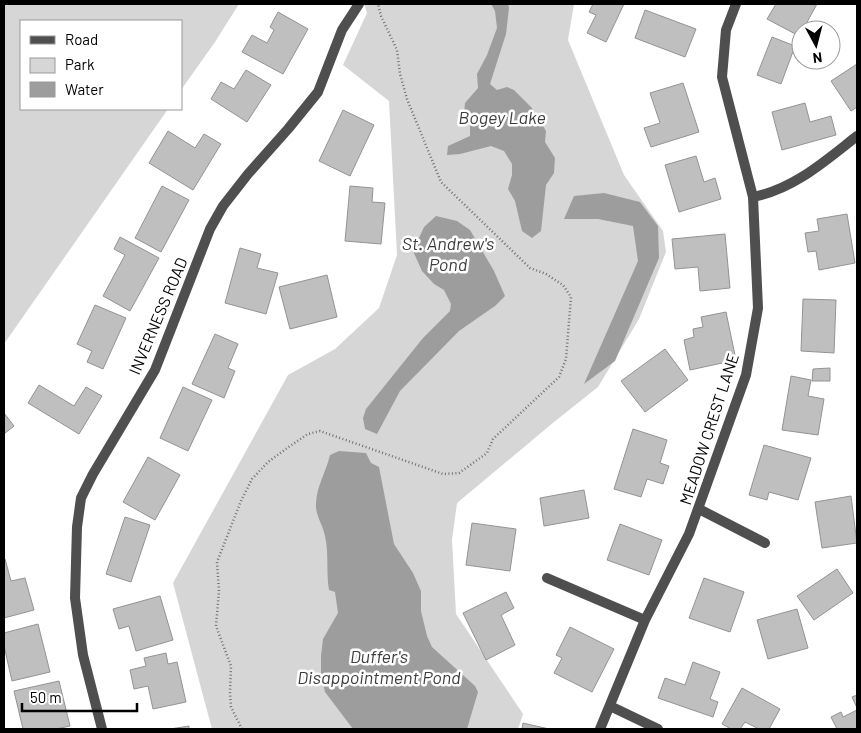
<svg xmlns="http://www.w3.org/2000/svg" width="861" height="733" viewBox="0 0 861 733" font-family="Barlow,sans-serif">
<style>
.green{fill:#d6d6d6}
.water{fill:#9d9d9d}
.building{fill:#bfbfbf;stroke:#939393}
.lines{fill:none;stroke-linecap:round;stroke-linejoin:round}
.path{stroke:#717171;stroke-width:2.5;stroke-dasharray:1 2.5;stroke-linecap:butt}
.street{stroke:#4f4f4f;stroke-width:10}
.labels{text-anchor:middle;stroke-width:5;stroke-linejoin:round;paint-order:stroke}
.street-label{font-size:16px;fill:#000;stroke:#fff}
.water-label{font-size:18px;font-style:italic;fill:#3e3e3e;stroke:#fff}
</style>
<rect width="100%" height="100%" fill="#fff"/>
<!-- green -->
<path class="green" d="M4 4H239L215 42 181 90V21H21V109H168L4 344Z
M364 4H574L568 40 624 175 663 231 666 252 639 319 598 387 554 422 457 503 452 540 456 614 523 714 518 729H212L173 583 288 375 335 349 379 308 397 255 389 101 343 65 367 13Z"/>
<!-- water -->
<path class="water" d="M491 4H508L509 8 506 34 490 84 497 90 507 87 514 90 532 108 546 131 545 142 555 158 554 173 546 185 541 231 532 238 522 231 515 201 508 189 512 175V164L504 151 491 146 460 154 447 155 448 146 470 136V124L464 115 465 103 478 88 477 74 487 55 497 28 495 11Z
M604 193 640 202 658 226 659 258 615 361 584 384 638 261 633 226 598 219H564L574 196Z
M436 216 457 221 470 230 494 271 505 296 495 306 459 331 400 391 377 434 365 429 363 418 366 409 423 338 450 311 451 304 444 290 434 284 422 271 413 251 424 227Z
M339 451 366 453 371 463 379 467 394 544 413 573 421 591V611L427 636 432 647 475 686 478 692 467 729H353L325 692 321 676V656L323 639 338 613 335 592 329 590C326 572 329 553 325 536 323 525 315 515 316 503 317 485 326 472 330 455Z"/>
<!-- building -->
<path class="building" d="M593 4H624L606 42 587 33 596 15 589 12Z
M776 4H817L806 24 808 25 805 30H801V37L767 19Z
M645 10 696 29 685 57 635 38Z
M278 12 308 29 283 74 242 52 252 35 267 43 274 30 270 27Z
M772 37 795 46 781 84 757 75Z
M857 64V107L851 111 831 81Z
M246 70 271 85 247 122 211 99 221 82 234 89Z
M683 83 699 132 651 147 644 128 660 123 650 93Z
M805 103 810 122 831 116 836 135 782 150 772 112Z
M343 110 374 125 350 176 319 161Z
M168 131 195 148 204 134 221 144 193 190 149 163Z
M696 156 704 182 715 178 721 199 679 212 665 165Z
M162 186 189 200 161 252 135 238Z
M350 186 373 188 372 202 385 203 381 244 345 241Z
M847 214 855 263 819 270 816 251 808 252 805 233 819 231 817 219Z
M725 234 730 288 700 291 698 267 675 269 672 239Z
M120 237 159 258 130 311 103 296 125 255 114 249Z
M240 248 261 254 257 268 278 273 266 314 225 303Z
M327 275 337 317 290 329 279 287Z
M803 299 836 300 834 353 801 351Z
M95 305 126 318 103 369 87 362 92 351 77 344Z
M726 312 736 360 690 370 684 340 694 337 693 329 703 327 701 317Z
M215 334 238 344 228 368 235 371 224 398 192 384Z
M665 349 688 380 645 412 621 381Z
M830 368V381H812L813 369Z
M791 376 811 380 808 396 824 399 818 435 782 430Z
M39 385 74 406 86 387 102 396 79 434 28 403Z
M183 387 212 400 188 451 160 438Z
M4 413 14 426 4 434Z
M633 429 667 440 660 463 669 466 663 484 647 479 641 497 614 489Z
M764 445 811 458 798 500 769 492 767 500 749 495Z
M148 457 180 475 155 520 123 502Z
M584 490 589 518 544 526 540 498Z
M851 496 857 543 822 548 815 502Z
M125 517 150 525 131 582 106 574Z
M472 523 516 529 510 571 466 565Z
M620 524 662 540 649 575 607 560Z
M4 559H5L11 581 25 578 34 610 4 618Z
M837 569 853 593 814 620 797 596Z
M704 578 744 592 730 632 689 618Z
M506 592 514 608 501 615 515 645 486 660 463 613Z
M160 596 173 640 136 651 129 626 119 629 113 609Z
M797 609 808 648 768 659 757 620Z
M38 624 50 672 12 681 4 646V633Z
M570 627 614 649 592 692 554 673 562 658 556 655Z
M166 653 168 664 177 662 186 702 153 709 148 686 134 689 130 670 146 666 144 658Z
M693 662 720 672 710 699 718 702 713 717 658 698 665 678 685 685Z
M59 681 70 726 56 729H23L14 691Z
M742 688 780 709 769 729H759L745 722 740 729H731L722 724Z
M857 695V708L852 697Z
M857 710V729H837L831 717 841 712 843 717Z
M523 723 549 729H522Z
M189 726V729H170Z"/>
<g class="lines">
<!-- path -->
<path class="path" d="M242 729 231 707 230 692 231 666 216 626 219 591 217 562 241 501 252 479 268 462 290 446 308 434 320 431 443 474 459 473 487 453 493 439 559 377 566 359 571 297 563 285 546 274 530 268 441 182 407 99 400 74 397 50 381 16 378 4"/>
<!-- street -->
<path class="street" d="M753 197C794 189 825 161 857 136
M699 509 765 543
M547 578 645 620
M610 706 658 729
M102 729 83 655 75 598 77 527 81 498 93 474 155 370 210 229 223 206 248 174 288 129 318 92 342 30 359 4
M600 729 645 620 689 534 746 375 758 308 753 197 722 77 726 30 736 4"/>
</g>
<g class="labels">
<!-- street labels -->
<g class="street-label">
<text transform="translate(158 316) rotate(-67)" y="6">INVERNESS ROAD</text>
<text transform="translate(709 429) rotate(-72)" y="6">MEADOW CREST LANE</text>
</g>
<!-- water labels -->
<g class="water-label">
<text x="502" y="124">Bogey Lake</text>
<text x="448" y="250">St. Andrew's<tspan x="448" dy="21">Pond</tspan></text>
<text x="379" y="663">Duffer's<tspan x="379" dy="21">Disappointment Pond</tspan></text>
</g>
</g>
<!-- border -->
<rect width="861" height="733" fill="none" stroke="#000000" stroke-width="10"/>
<!-- legend -->
<rect x="20" y="20" width="162" height="90" fill="#ffffff" stroke="#999999"/>
<rect x="30" y="36" width="25" height="8" fill="#4f4f4f" stroke="#999999"/>
<text x="65" y="45" font-size="15" fill="#000000">Road</text>
<rect x="30" y="58" width="25" height="15" fill="#d6d6d6" stroke="#999999"/>
<text x="65" y="70" font-size="15" fill="#000000">Park</text>
<rect x="30" y="82" width="25" height="15" fill="#9d9d9d" stroke="#999999"/>
<text x="65" y="95" font-size="15" fill="#000000">Water</text>
<!-- north arrow -->
<g transform="translate(816 45) rotate(173)"><circle r="24" fill="#ffffff" stroke="#999999"/>
<path d="M0-4L9 19L0 12L-9 19Z" fill="#000000"/>
<text y="-8" font-size="14" font-weight="bold" text-anchor="middle" fill="#000000">N</text>
</g>
<!-- scale -->
<path d="M22 703v8h115v-8" fill="none" stroke="#000000" stroke-width="2.5"/>
<text x="30" y="703" font-size="15" fill="#000000" stroke="#ffffff" stroke-width="4" paint-order="stroke">50 m</text>
</svg>
